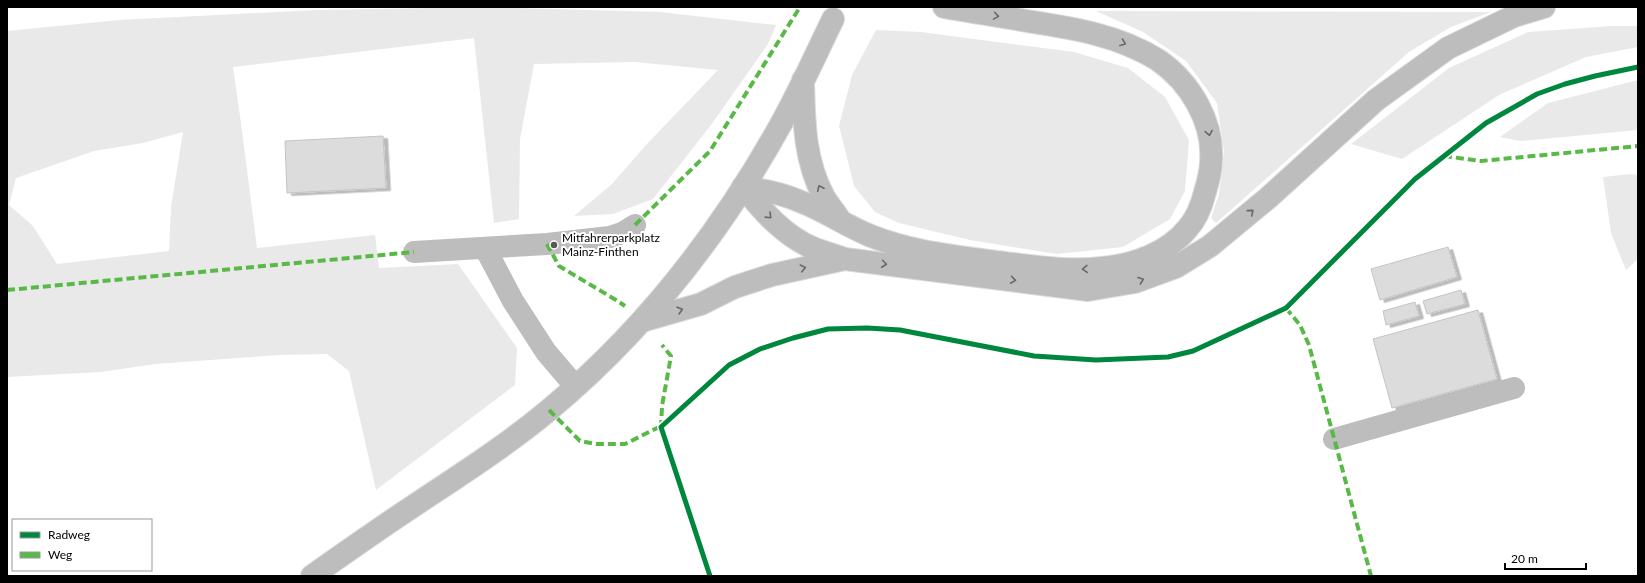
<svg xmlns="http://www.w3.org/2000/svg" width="1645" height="583" viewBox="0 0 1645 583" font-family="Lato,sans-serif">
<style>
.green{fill:#e9e9e9;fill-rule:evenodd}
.building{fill:#dcdcdc;stroke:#c4c4c4;filter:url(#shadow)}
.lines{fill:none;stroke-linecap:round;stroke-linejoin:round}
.major-casing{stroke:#dbdbdb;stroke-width:24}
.highway-casing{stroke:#dbdbdb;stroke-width:24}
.minor{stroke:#bdbdbd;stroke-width:22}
.major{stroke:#bdbdbd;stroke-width:22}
.highway{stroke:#bdbdbd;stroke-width:22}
.quiet{stroke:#58b947;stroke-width:4;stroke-dasharray:8 4;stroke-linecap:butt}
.cycleway-casing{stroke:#fff;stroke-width:8}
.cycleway{stroke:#00873e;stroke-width:5}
.oneway{stroke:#686868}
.poi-dot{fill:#595959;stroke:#fff;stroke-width:1.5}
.labels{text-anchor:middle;stroke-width:4;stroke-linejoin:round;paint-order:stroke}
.poi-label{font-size:12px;fill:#000;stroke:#fff;text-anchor:start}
</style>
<defs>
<filter id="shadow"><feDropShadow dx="4.5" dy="2.5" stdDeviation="0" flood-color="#0004"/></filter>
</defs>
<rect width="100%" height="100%" fill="#fff"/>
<!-- green -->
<path class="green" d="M486 7 660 12 776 25 768 44 711 125 653 199 613 214 574 216 612 184 646 145 718 70 635 62 534 64 520 139 519 219 494 223 474 38 233 67 241 123 257 248 375 235 379 268 458 264 517 348 515 385 376 490 349 371 327 354 280 355 155 364 101 372 7 377V31L119 20 317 10ZM183 132 171 207 169 251 57 264 33 226 9 205 16 178 94 151 143 143Z
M1096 11 1491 12 1451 27 1409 52 1216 223 1211 218 1219 194 1224 152 1217 103 1186 61 1143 32Z
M1612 26H1638V47L1586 57 1499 95 1402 159 1351 144 1449 68 1528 32Z
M876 30 921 32 1074 52 1128 68 1165 97 1189 140 1185 191 1170 219 1123 247 1057 254 970 240 899 223 875 212 854 186 839 126 852 75Z
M1638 80V130L1520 141 1500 137 1548 103Z
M1630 174 1638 175V259L1626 270 1611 233 1603 177Z"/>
<!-- building -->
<path class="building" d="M383 136 386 188 287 193 285 141Z
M1448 247 1457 277 1380 300 1371 269Z
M1461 290 1465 304 1427 314 1423 301Z
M1415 302 1419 316 1386 325 1383 311Z
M1478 310 1497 379 1392 408 1373 339Z"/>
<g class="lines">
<defs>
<path id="major" d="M312 576C346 552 380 528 415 505 460 475 507 445 549 410 644 331 721 232 781 124 800 90 816 54 833 19"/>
<path id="highway" d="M803 80C804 121 804 160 824 197 829 205 835 212 840 220
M743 187C762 210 784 236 813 248 823 252 834 255 845 259L1088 290 1135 282 1176 267 1210 246 1268 198 1376 100 1448 48 1514 16 1544 7
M743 187C762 190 781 193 799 201 824 210 846 226 871 236 911 252 954 256 996 262 1031 266 1067 272 1102 268 1134 265 1168 253 1188 228 1197 218 1202 204 1205 192 1208 182 1211 172 1211 161 1214 122 1190 82 1158 60 1119 35 1072 28 1027 21 999 16 972 12 944 7
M642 321 701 304 735 287 772 275 845 259"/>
</defs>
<!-- major casing -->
<use href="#major" class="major-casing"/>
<!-- highway casing -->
<use href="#highway" class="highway-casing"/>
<!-- minor -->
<path class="minor" d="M485 248 513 301 546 352 575 386
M414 252 547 244 610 237 622 233 635 225
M1334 439 1514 388"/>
<!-- major -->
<use href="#major" class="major"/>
<!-- highway -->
<use href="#highway" class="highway"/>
<!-- quiet -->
<path class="quiet" d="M1444 156 1481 161 1638 146
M635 225 710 151 800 7
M547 244 559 266 616 300 625 306
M7 290 414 252
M1286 308 1300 325 1309 345 1371 576
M549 410 580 441 596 444H625L663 425
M661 428 662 406 671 356 662 345"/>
<defs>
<path id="cycleway" d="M710 576 661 427 729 365 760 349 793 338 828 329 867 328 900 330 1034 356 1096 360 1168 357 1193 351 1286 308 1415 179 1486 123 1537 94 1565 84 1595 76 1638 67"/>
</defs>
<!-- cycleway casing -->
<use href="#cycleway" class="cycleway-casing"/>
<!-- cycleway -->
<use href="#cycleway" class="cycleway"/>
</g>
<!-- one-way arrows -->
<defs><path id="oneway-chevron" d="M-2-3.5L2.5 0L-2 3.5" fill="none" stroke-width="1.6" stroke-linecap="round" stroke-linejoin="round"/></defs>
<g class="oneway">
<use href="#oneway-chevron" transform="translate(996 16) rotate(9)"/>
<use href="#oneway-chevron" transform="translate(1123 43) rotate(21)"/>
<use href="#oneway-chevron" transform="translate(1209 133) rotate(79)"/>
<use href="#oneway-chevron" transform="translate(820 188) rotate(-115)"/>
<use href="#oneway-chevron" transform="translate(1251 212) rotate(-40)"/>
<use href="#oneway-chevron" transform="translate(769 216) rotate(44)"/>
<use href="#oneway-chevron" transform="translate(884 264) rotate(7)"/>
<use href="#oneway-chevron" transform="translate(803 268) rotate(-13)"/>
<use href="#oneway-chevron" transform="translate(1085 269) rotate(178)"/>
<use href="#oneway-chevron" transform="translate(1013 280) rotate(8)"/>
<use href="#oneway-chevron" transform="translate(1141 280) rotate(-20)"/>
<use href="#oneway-chevron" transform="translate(680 310) rotate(-16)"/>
</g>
<!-- markers -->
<circle class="poi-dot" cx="554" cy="245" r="4"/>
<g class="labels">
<!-- poi labels -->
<g class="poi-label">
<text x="562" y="242">Mitfahrerparkplatz<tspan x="562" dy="14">Mainz-Finthen</tspan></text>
</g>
</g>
<!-- border -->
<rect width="1645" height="583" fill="none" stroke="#000000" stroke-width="16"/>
<!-- legend -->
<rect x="12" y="519" width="140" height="52" fill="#ffffff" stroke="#999999"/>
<rect x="20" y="532" width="20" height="6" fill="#00873e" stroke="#999999"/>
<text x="48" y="539" font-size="12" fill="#000000">Radweg</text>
<rect x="20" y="552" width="20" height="6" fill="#58b947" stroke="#999999"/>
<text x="48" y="559" font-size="12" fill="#000000">Weg</text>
<!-- scale -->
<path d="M1505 563v6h81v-6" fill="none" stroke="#000000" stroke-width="2"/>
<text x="1511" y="563" font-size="12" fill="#000000" stroke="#ffffff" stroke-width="3" paint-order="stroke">20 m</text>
</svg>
